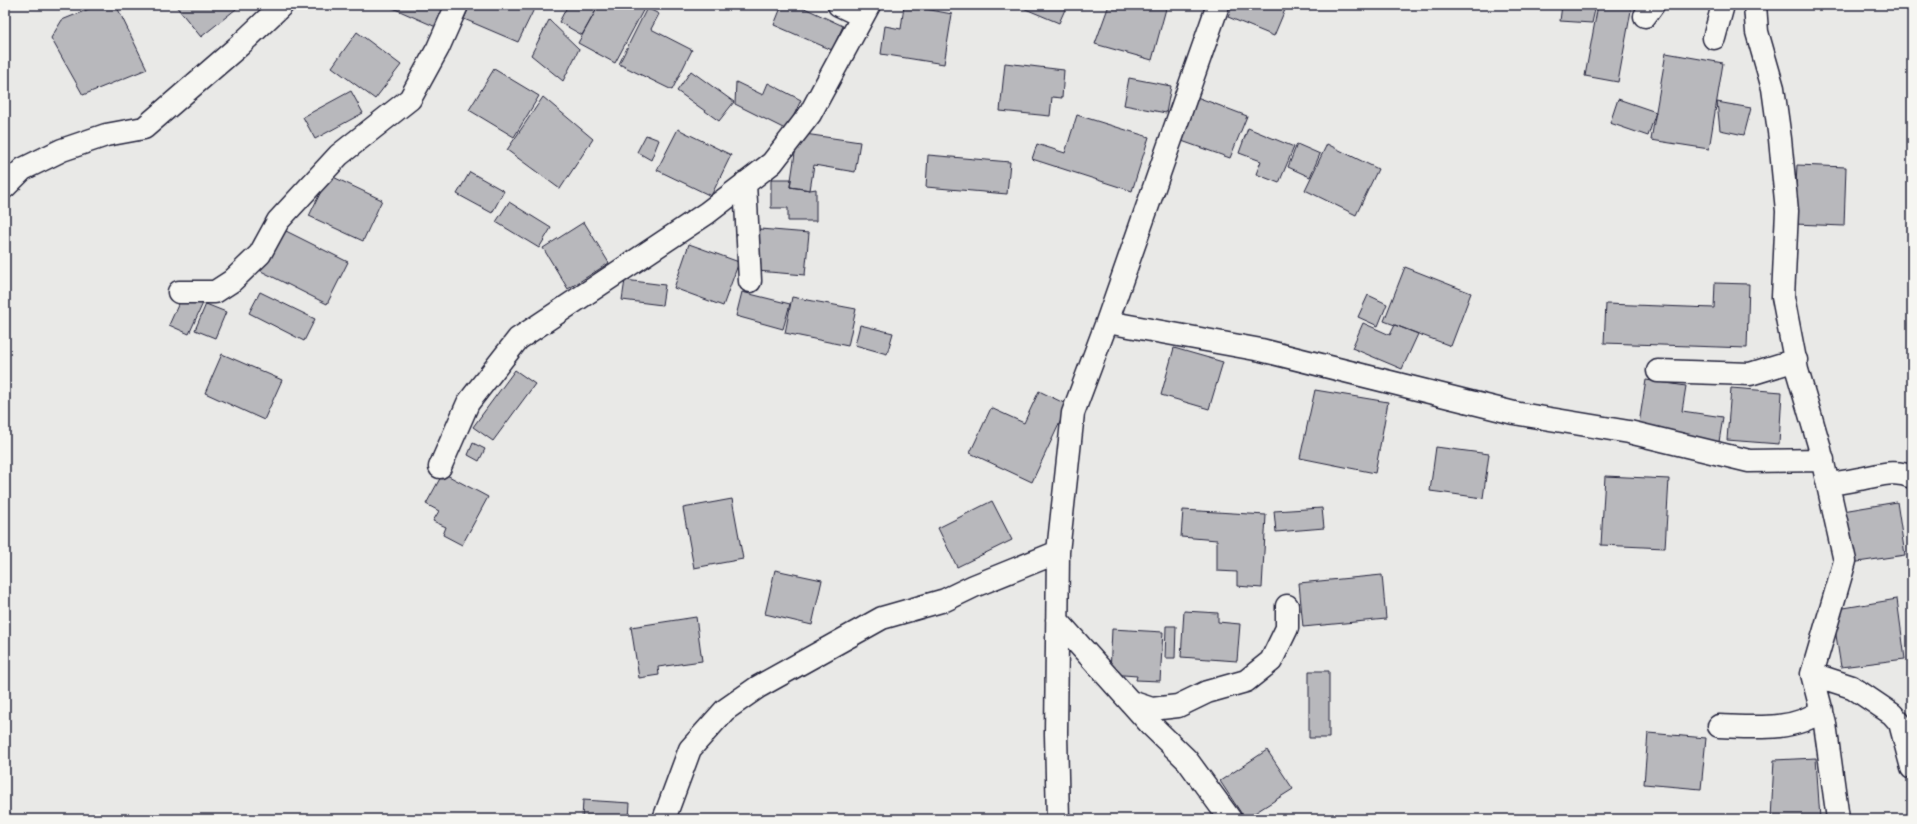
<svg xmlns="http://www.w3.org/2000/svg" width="1917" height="824" viewBox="0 0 1917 824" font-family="Pangolin,sans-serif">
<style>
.building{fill:#b8b8bc;stroke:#22223b}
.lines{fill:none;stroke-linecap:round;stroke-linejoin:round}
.minor-casing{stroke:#22223b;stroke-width:25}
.minor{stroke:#f6f6f2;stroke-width:22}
</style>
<rect width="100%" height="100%" fill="#e9e9e7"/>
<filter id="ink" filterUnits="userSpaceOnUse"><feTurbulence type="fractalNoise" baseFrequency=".025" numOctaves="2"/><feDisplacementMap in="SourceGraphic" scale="8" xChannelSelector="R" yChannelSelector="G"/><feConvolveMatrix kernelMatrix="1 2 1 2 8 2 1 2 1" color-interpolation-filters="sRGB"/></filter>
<g filter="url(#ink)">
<!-- building -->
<path class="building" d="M99 5H116L147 69 83 95 51 38 62 20Z
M175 5H241L201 37Z
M386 5H445L436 27Z
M470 5H536L518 42 464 19Z
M568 5H599L582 35 559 22Z
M599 5H646L615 63 578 43Z
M782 5H798L843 26 832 50 774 25Z
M904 5 952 14 944 64 881 54 885 26 901 29Z
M1016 5H1067L1059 23Z
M1109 5H1167L1152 60 1095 44Z
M1233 5H1287L1274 36 1228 17Z
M1562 5H1596L1592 23 1560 21Z
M1598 5H1632L1618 82 1585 76Z
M647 8 659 14 651 29 692 50 672 90 619 64Z
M549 20 579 49 563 81 531 55Z
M357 32 401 65 375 99 332 67Z
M1666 53 1723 63 1709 149 1651 140Z
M1005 63 1064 70 1062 98 1052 97 1050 116 1000 111Z
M494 69 539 96 514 137 469 110Z
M691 71 734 102 719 121 677 91Z
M1129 78 1171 86 1166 113 1124 105Z
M736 82 763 95 768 83 801 100 787 130 735 104Z
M351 91 363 113 315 139 303 117Z
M1189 94 1247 116 1230 158 1176 139Z
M543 97 593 139 560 189 507 150Z
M1618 99 1656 112 1648 136 1610 123Z
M1717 102 1751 108 1744 135 1720 130Z
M1077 115 1149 137 1132 191 1032 159 1037 144 1065 153Z
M1248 128 1294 147 1279 183 1256 174 1261 161 1239 153Z
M678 129 731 155 711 196 657 170Z
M798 133 860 142 855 172 814 165 810 190 790 187Z
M646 135 659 140 651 160 637 152Z
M1297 144 1320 154 1310 177 1288 167Z
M1327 144 1378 169 1356 215 1305 190Z
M928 155 1010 162 1007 194 926 187Z
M1797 165 1846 167 1844 226 1794 224Z
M470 172 504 191 492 213 457 194Z
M329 175 382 200 363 241 309 216Z
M771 179H791L790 187 810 190 816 189V221H788V208H771Z
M509 202 551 228 539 248 496 222Z
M584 222 609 263 568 289 543 248Z
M280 228 348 262 327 304 259 270Z
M760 229 809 233 805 275 757 271Z
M689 244 739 262 723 306 674 288Z
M1405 267 1471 293 1451 346 1384 321Z
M625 280 665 285 662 305 622 300Z
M1715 283 1749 284 1747 348 1604 343 1606 304 1714 308Z
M260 292 315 319 304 341 249 313Z
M742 292 790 304 783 329 736 316Z
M183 294 203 303 189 334 169 325Z
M1368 295 1387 304 1378 326 1358 317Z
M792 297 856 309 848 346 785 333Z
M206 304 226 312 215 338 195 330Z
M1363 323 1390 335 1395 325 1418 334 1402 369 1352 348Z
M860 325 893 333 887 354 855 345Z
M1174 348 1223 362 1209 409 1161 395Z
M222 354 282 380 264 420 205 393Z
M515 370 535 384 493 441 473 427Z
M1646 380 1686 386 1682 411 1723 417 1719 442 1638 430Z
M1731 388 1782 392 1779 444 1727 440Z
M1315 390 1388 402 1375 473 1300 458Z
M1039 391 1068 405 1032 482 970 453 991 408 1024 423Z
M473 443 485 449 479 461 468 455Z
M1436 447 1489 454 1483 498 1430 491Z
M443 473 488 497 462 545 443 535 446 527 433 521 439 511 426 504Z
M1605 476 1669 479 1665 548 1601 545Z
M732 499 743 559 694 568 683 508Z
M992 501 1012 540 957 567 938 528Z
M1897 502 1905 555 1851 563 1843 511Z
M1322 508 1324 528 1276 532 1274 511Z
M1183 510 1266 515 1262 588 1237 586V572L1217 571V540L1181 537Z
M775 570 822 580 812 625 765 614Z
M1382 575 1386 619 1303 627 1299 583Z
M1897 599 1905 659 1841 667 1832 610Z
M1184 611 1218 613V622L1240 624 1237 661 1181 657Z
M696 617 702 661 658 667 659 675 639 678 631 627Z
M1166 626H1176L1175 658H1165Z
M1112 629 1163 632 1160 681 1136 680 1137 676 1110 674Z
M1309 671H1329V738H1309Z
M1648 733 1706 738 1701 789 1644 784Z
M1267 750 1293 789 1245 819 1220 781Z
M1816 758 1820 819H1771L1774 760Z
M583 800 630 803 629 819H582Z"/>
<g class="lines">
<defs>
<path id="minor" d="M839 5 862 16
M1755 5 1757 32 1773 88 1780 139 1787 211 1783 297 1797 370 1819 445 1845 561 1812 674 1825 724 1838 819
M1645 16 1653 5
M1714 38 1723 5
M745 183 750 281
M5 187 23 169 62 150 106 135 144 128 240 45 282 5
M179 292H215L232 281 260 254 278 221 339 155 410 99 438 48 457 5
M1107 322 1261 350 1514 413 1629 432 1749 461 1823 460
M1658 371 1750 374 1796 360
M440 467 468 403 518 339 707 213 772 163 810 114 869 5
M1828 484C1838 483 1849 481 1859 479 1878 476 1894 469 1912 477
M1057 620 1150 724 1187 760 1230 819
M1812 674 1852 687 1892 714 1900 723 1912 768
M1131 702 1152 709 1178 706 1207 692 1246 681 1271 661 1287 628V606
M1719 726C1752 727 1794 732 1822 710
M664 819 690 749 725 710 758 687 882 618 945 600 974 586 1058 552
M1058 819 1056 734 1058 552 1073 413 1107 322 1218 5"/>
</defs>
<!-- minor casing -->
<use href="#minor" class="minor-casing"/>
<!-- minor -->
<use href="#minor" class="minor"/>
</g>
</g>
<!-- margin -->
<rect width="1917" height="824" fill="none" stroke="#f6f6f2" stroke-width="20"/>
<rect x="10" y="10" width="1897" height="804" fill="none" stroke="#22223b" stroke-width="1.5" filter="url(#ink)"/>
</svg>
